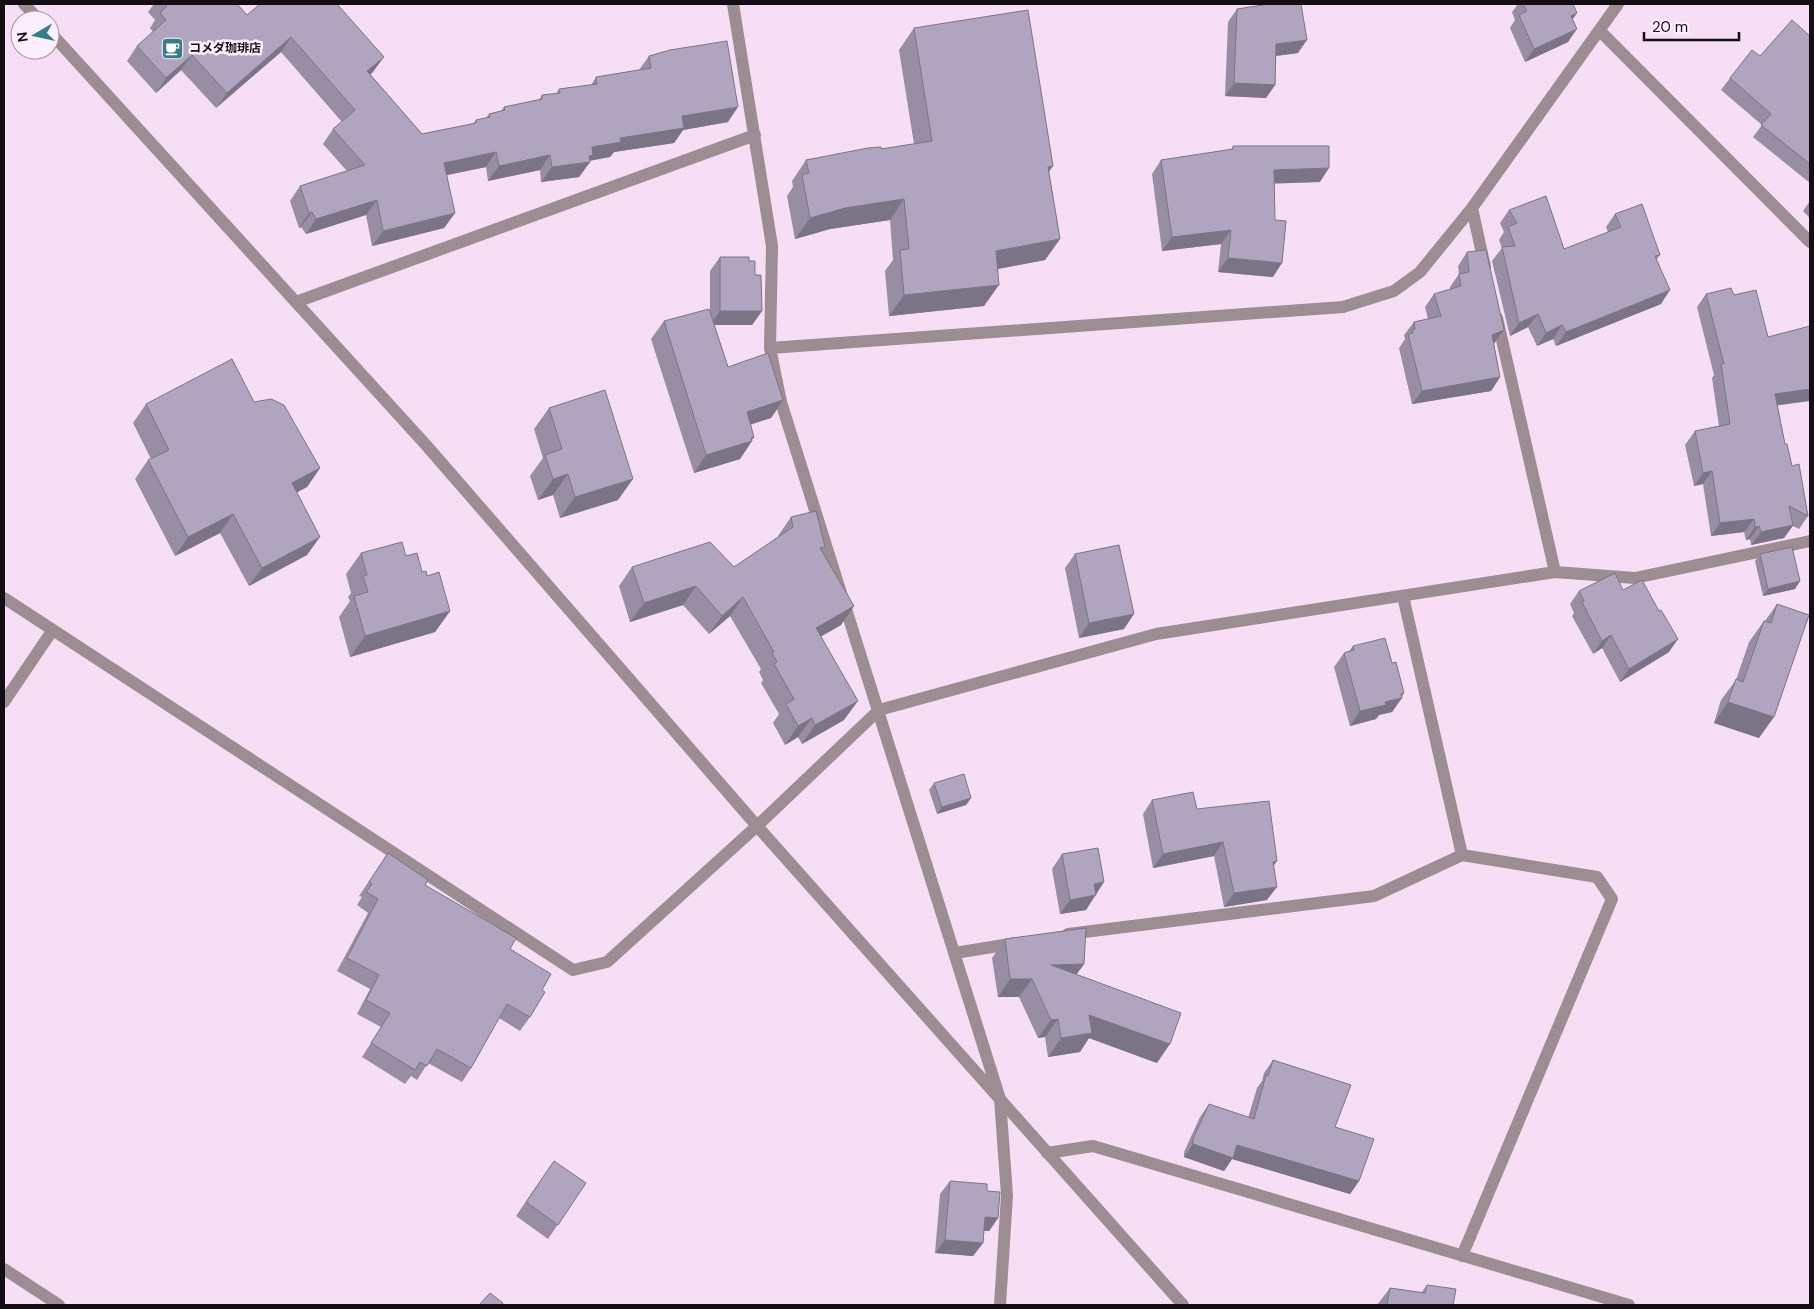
<svg xmlns="http://www.w3.org/2000/svg" width="1814" height="1309" viewBox="0 0 1814 1309" font-family="'DM Sans','Noto Sans JP',sans-serif">
<style>
.lines{fill:none;stroke-linecap:round;stroke-linejoin:round}
.minor{stroke:#9b8d92;stroke-width:12}
.tertiary{stroke:#9b8d92;stroke-width:12}
.wall{fill:#978ea4}
.shaded-wall{fill:#7b7486}
.building{fill:#b0a5bf;stroke:#7b7486}
.labels{text-anchor:middle;stroke-width:5;stroke-linejoin:round;paint-order:stroke}
.poi-label{font-size:12px;font-weight:bold;fill:#150d14;stroke:#fdeefc;text-anchor:start}
</style>
<rect width="100%" height="100%" fill="#f6def4"/>
<g class="lines">
<!-- minor -->
<path class="minor" d="M733 4 772 246 770 348 781 402 1000 1099 1007 1195 1000 1305
M1600 31 1810 242
M1472 208 1485 267
M296 302 755 135
M1497 318 1555 572
M770 348 1343 307 1394 291 1420 272 1472 208 1618 4
M1403 596 1462 855 1597 877 1612 899 1462 1256
M4 598 573 970 607 962 757 826 879 710 1156 634 1555 572 1635 578 1810 541
M4 702 52 631
M1068 934 1374 896 1462 855
M955 953 1016 943
M1047 1153 1093 1146 1629 1305
M4 1269 59 1305"/>
<!-- tertiary -->
<path class="tertiary" d="M24 4 39 20
M50 32 426 445 757 826 1183 1305"/>
</g>
<!-- wall -->
<path class="wall" d="M154 4H237L247 15 373 72 370 74 422 134 473 124 476 120 486 118 489 114 501 111 504 107 539 100 542 95 556 94 559 89 591 85 596 77 639 70 649 56 728 122 683 130 674 143 614 152 610 157 589 160 590 162 579 177 541 182 540 170 488 181 486 167 446 175 455 213 444 228 372 246 366 215 306 234 301 227 299 228 290 201 300 186 347 171 323 144 333 129 342 122 281 52 216 108 181 70 156 93 127 61 137 46 153 32 150 28 155 20 148 12Z
M1518 4H1573V19L1568 42 1525 62 1510 28 1515 20 1512 12Z
M1237 9 1298 53 1276 56 1275 85 1266 98 1225 96 1228 22Z
M914 28 1049 172 1060 239 1045 260 998 269 984 306 889 316 885 271 893 260 890 220 830 229 795 239 787 196 793 187 792 181 806 160 881 149 914 144 899 50Z
M1810 36V183L1753 137 1762 125 1721 90 1730 78 1760 56Z
M1233 146 1320 182 1274 183 1273 277 1218 272 1221 244 1162 251 1152 174 1161 160 1231 150Z
M1810 201V218L1803 211Z
M1509 210 1564 249 1608 232 1606 227 1615 214 1660 255 1657 259 1661 304 1556 346 1553 339 1537 346 1528 327 1510 336 1492 261 1502 248 1499 240 1504 232 1500 223Z
M1467 252 1504 330 1494 344 1500 377 1491 391 1412 404 1399 348 1405 339 1404 335 1414 322 1428 319 1425 307 1434 294 1450 289V287L1459 274 1458 266Z
M720 257 749 261 755 275 762 311 752 325H714L728 367 783 400 771 418 750 424 754 437 740 459 694 473 651 339 664 321 710 313V271Z
M1706 294 1734 295 1777 405 1785 444 1808 516 1799 529 1793 526 1784 538 1751 545 1750 539 1746 540 1744 532 1711 536 1703 484 1694 486 1685 445 1695 431 1719 426 1712 378 1714 375 1697 307Z
M146 404 320 468 307 487 297 492 307 555 249 586 220 533 175 556 135 479 148 460 151 459 133 423Z
M549 408 618 500 560 518 553 495 538 500 530 476 543 458 534 429Z
M791 517 822 551 841 625 821 636 844 720 802 744 798 737 785 745 773 723 779 714 761 683 763 680 759 672 761 669 730 616 709 634 683 605 630 622 619 586 632 567H734L778 537V536Z
M361 553 406 556 422 572 427 576 450 611 435 632 350 657 339 617 350 601 348 597 351 593 346 574Z
M1075 554 1124 629 1079 638 1065 568Z
M1760 554 1795 589 1763 596 1755 561Z
M1623 590 1669 652 1620 682 1602 648 1593 654 1572 616 1574 613 1570 604 1579 591Z
M1777 604 1759 738 1714 723 1721 700 1736 680 1749 642 1764 621H1765Z
M1353 646 1402 697 1392 712 1379 715 1376 719 1350 726 1334 667 1344 653 1349 651Z
M934 783 971 798 966 805 937 814 929 790Z
M1152 800 1197 809 1273 866 1267 900 1224 907 1214 856 1153 868 1143 814Z
M388 853 425 885 510 949 542 990 530 1017 520 1031 499 1018 471 1068 462 1082 428 1063 417 1080 411 1076 405 1084 362 1057 381 1027 357 1014 370 989 337 971 368 913 357 905 362 897 359 896Z
M1062 854 1095 894 1086 910 1060 914 1052 869Z
M1005 939 1084 964 1076 975 1157 1063 1089 1038 1080 1052 1048 1057 1045 1037 1038 1038 1019 997H998L992 958Z
M1273 1060 1335 1127 1359 1181 1350 1194 1232 1159 1224 1171 1184 1157V1152L1200 1117 1209 1104 1248 1118 1257 1088 1262 1081 1264 1073Z
M554 1161 586 1183 548 1239 516 1216Z
M950 1181 987 1191 998 1218 989 1231H984L983 1243 973 1256 935 1253 940 1194Z
M1427 1285 1453 1305H1377L1390 1288 1421 1293Z"/>
<!-- shaded-wall -->
<path class="shaded-wall" d="M1577 13 1568 26 1571 16Z
M1577 29 1568 42 1525 62 1534 49Z
M291 37 281 52 216 108 227 93Z
M1307 40 1298 53 1267 57 1276 44Z
M192 55 181 70 156 93 166 78Z
M384 57 373 72 357 86 367 71Z
M1234 83 1275 85 1266 98 1225 96Z
M738 107 728 122 683 130 674 143 614 152 610 157 589 161 590 162 579 177 541 182 552 167 592 147 620 138 682 116Z
M496 152 486 167 433 178 444 163Z
M550 155 540 170 488 181 499 166Z
M1053 166 1038 187 1048 167Z
M1329 168 1320 182 1265 184 1274 170Z
M904 199 890 220 830 229 795 239 810 218 845 208Z
M377 200 366 215 306 234 316 219Z
M312 212 301 227 299 228 309 213Z
M455 213 444 228 372 246 383 231Z
M1231 230 1221 244 1162 251 1172 237Z
M1060 239 1045 260 981 272 996 251Z
M1228 258 1282 263 1273 277 1218 272Z
M999 285 984 306 889 316 904 295Z
M1670 290 1661 304 1556 346 1566 332Z
M720 311H762L752 325H710Z
M1538 314 1528 327 1510 336 1519 323Z
M1562 325 1553 339 1537 346 1546 333Z
M1504 330 1494 343 1483 349 1492 335Z
M1500 377 1491 391 1412 404 1422 391Z
M1810 389V401L1766 407 1775 394Z
M783 400 771 418 734 430 747 412Z
M754 437 751 441H752L740 459 694 473 706 455Z
M320 468 307 487 279 502 292 483Z
M1712 471 1703 484 1694 486 1703 473Z
M568 474 553 495 538 500 553 479Z
M633 479 618 500 560 518 575 497Z
M233 514 220 533 175 556 188 537Z
M1754 519 1744 532 1711 536 1720 523Z
M1793 525 1784 538 1751 545 1761 532Z
M1759 526 1750 539 1746 540 1755 527Z
M320 537 307 555 249 586 262 568Z
M1800 581 1795 589 1763 596 1768 589Z
M696 586 683 605 630 622 644 603Z
M743 597 730 616 709 634 722 616Z
M854 606 841 625 803 647 816 628Z
M450 611 435 632 350 657 365 636Z
M1134 614 1124 629 1079 638 1089 623Z
M1611 635 1602 648 1593 654 1602 641Z
M1678 639 1669 652 1620 682 1629 669Z
M1404 693 1401 698H1402L1392 712 1379 715 1376 719 1350 726 1360 711 1385 702Z
M858 701 844 720 802 744 815 725Z
M1728 702 1774 717 1759 738 1714 723Z
M812 718 798 737 785 745 798 726Z
M971 798 966 805 937 814 942 807Z
M1223 842 1214 856 1153 868 1163 854Z
M1277 861 1268 874 1273 862Z
M1104 882 1086 910 1060 914 1070 900 1094 884Z
M1277 887 1267 900 1224 907 1234 893Z
M1084 964 1071 982 1051 965Z
M1010 979H1032L1019 997H998Z
M1089 1015 1170 1044 1157 1063 1089 1038 1080 1052 1048 1057 1061 1038Z
M1058 1019 1045 1037 1038 1038 1051 1020Z
M1193 1144 1237 1145 1359 1181 1350 1194 1232 1159 1224 1171 1184 1157Z
M985 1217 998 1218 989 1231 976 1230Z
M945 1240 983 1243 973 1256 935 1253Z"/>
<!-- building -->
<path class="building" d="M165 4H237L247 15 260 4H337L384 57 367 71 422 134 476 123V120L490 117 489 114 505 110 504 107 542 99V95L560 93 559 89 597 84 596 77 651 68 649 56 670 50 727 41 738 107 682 116 684 128 620 138 621 142 592 147 593 155 589 156 590 162 552 167 550 155 499 166 496 152 444 163 455 213 383 231 377 200 316 219 312 212 309 213 300 186 365 165 333 129 355 110 291 37 227 93 192 55 166 78 137 46 166 20 160 13 167 6Z
M1269 4H1301L1307 40 1276 44 1275 85 1234 83 1237 9Z
M1523 4H1573L1577 13 1571 16 1577 29 1534 49 1519 15 1527 11Z
M1028 10 1053 166 1048 167 1060 239 996 251 999 285 904 295 900 250 909 249 904 199 845 208 810 218 802 175 809 173 806 160 868 148 881 147V149L932 141 914 28Z
M1792 20 1810 36V164L1761 125 1771 114 1730 78 1752 50 1760 56Z
M1233 146H1329V168L1274 170 1275 220 1286 221 1282 263 1228 258 1231 230 1172 237 1161 160 1233 149Z
M1546 196 1564 249 1621 227 1615 214 1642 204 1660 255 1655 256 1670 290 1566 332 1562 325 1546 333 1538 314 1519 323 1502 247 1515 246 1508 227 1517 223 1509 210Z
M1486 250 1504 330 1492 335 1500 377 1422 391 1408 334 1413 333 1412 330 1415 329 1414 322 1441 316 1434 294 1461 286 1459 274 1469 272 1467 252Z
M720 257H749V261H755V275H761L762 311H720Z
M1731 288 1734 295 1756 290 1768 337 1810 326V389L1775 394 1785 444H1787L1792 466 1799 464 1808 516 1789 506 1793 525 1761 532 1759 526 1755 527 1754 519 1720 523 1712 471 1703 473 1695 431 1730 424 1721 364H1724L1706 294Z
M709 309 728 367 768 353 783 400 747 412 754 437 751 438 752 441 706 455 664 321Z
M232 359 254 402 271 399 284 405 320 468 292 483 320 537 262 568 233 514 188 537 148 460 169 450 146 404Z
M605 390 633 479 575 497 568 474 553 479 545 455 562 449 549 408Z
M816 511 825 547 820 548 854 606 816 628 858 701 815 725 812 718 798 726 786 704 794 699 774 664 777 662 772 653 774 652 743 597 722 616 696 586 644 603 632 567 710 542 734 567 793 527 791 517Z
M402 542 406 556 417 553 422 572 426 571 427 576 439 572 450 611 365 636 354 596 368 592 363 576 367 575 361 553Z
M1119 545 1134 614 1089 623 1075 554Z
M1792 547 1800 581 1768 589 1760 554Z
M1615 573 1623 590 1642 580 1659 611 1661 610 1678 639 1629 669 1611 635 1602 641 1582 602 1584 601 1579 591Z
M1777 604 1809 615 1774 717 1728 702 1736 679 1743 682 1764 621 1771 623Z
M1385 638 1392 663 1396 662 1404 693 1401 694 1402 698 1385 702 1386 705 1360 711 1344 653 1354 650 1353 646Z
M964 774 971 798 942 807 934 783Z
M1193 792 1197 809 1269 801 1277 861 1273 862 1277 887 1234 893 1223 842 1163 854 1152 800Z
M1098 848 1104 882 1094 884 1096 895 1070 900 1062 854Z
M388 853 428 880 425 885 516 938 510 949 551 974 542 990 545 992 530 1017 507 1004 471 1068 437 1049 427 1066 420 1062 415 1070 371 1043 390 1013 366 1000 379 975 347 958 378 899 366 892 372 884 369 882Z
M1086 928 1084 964 1051 965 1181 1013 1170 1044 1089 1015 1092 1033 1061 1038 1058 1019 1051 1020 1032 979H1010L1005 939Z
M1273 1060 1351 1085 1335 1127 1374 1139 1359 1181 1237 1145 1233 1158 1193 1144V1139L1209 1104 1254 1119 1266 1075 1268 1076Z
M554 1161 586 1183 558 1225 526 1202Z
M950 1181 987 1184V1191L1000 1192 998 1218 985 1217 983 1243 945 1240Z
M1427 1285 1456 1289 1453 1305H1387L1390 1288 1425 1293Z
M490 1293 503 1303 502 1305H479Z"/>
<!-- icons -->
<defs>
<symbol id="cafe-square" viewBox="-11 -11 22 22"><rect x="-9" y="-9" width="18" height="18" rx="4" fill="#377d88" stroke="#fdeefc"/><path d="M-5.5-4.5H6V0H3Q3 3.5 0 3.5H-2.5Q-5.5 3.5-5.5 0ZM3-3.2v2h1.7v-2ZM-6 4.5H4V6H-6Z" fill="#fff"/></symbol>
</defs>
<g fill-rule="evenodd">
<use href="#cafe-square" x="160" y="36" width="25" height="25"/>
</g>
<g class="labels">
<!-- poi labels -->
<g class="poi-label">
<text x="189" y="52">コメダ珈琲店</text>
</g>
</g>
<!-- border -->
<rect width="1814" height="1309" fill="none" stroke="#150d14" stroke-width="10"/>
<!-- north arrow -->
<g transform="translate(35 35) rotate(261)"><circle r="24" fill="#fdeefc" stroke="#a0949f"/>
<path d="M0-4L9 19L0 12L-9 19Z" fill="#377d88"/>
<text y="-8" font-size="14" font-weight="bold" text-anchor="middle" fill="#150d14">N</text>
</g>
<!-- scale -->
<path d="M1644 32v8h95v-8" fill="none" stroke="#150d14" stroke-width="2.5"/>
<text x="1652" y="32" font-size="15" fill="#150d14" stroke="#fdeefc" stroke-width="4" paint-order="stroke">20 m</text>
</svg>
